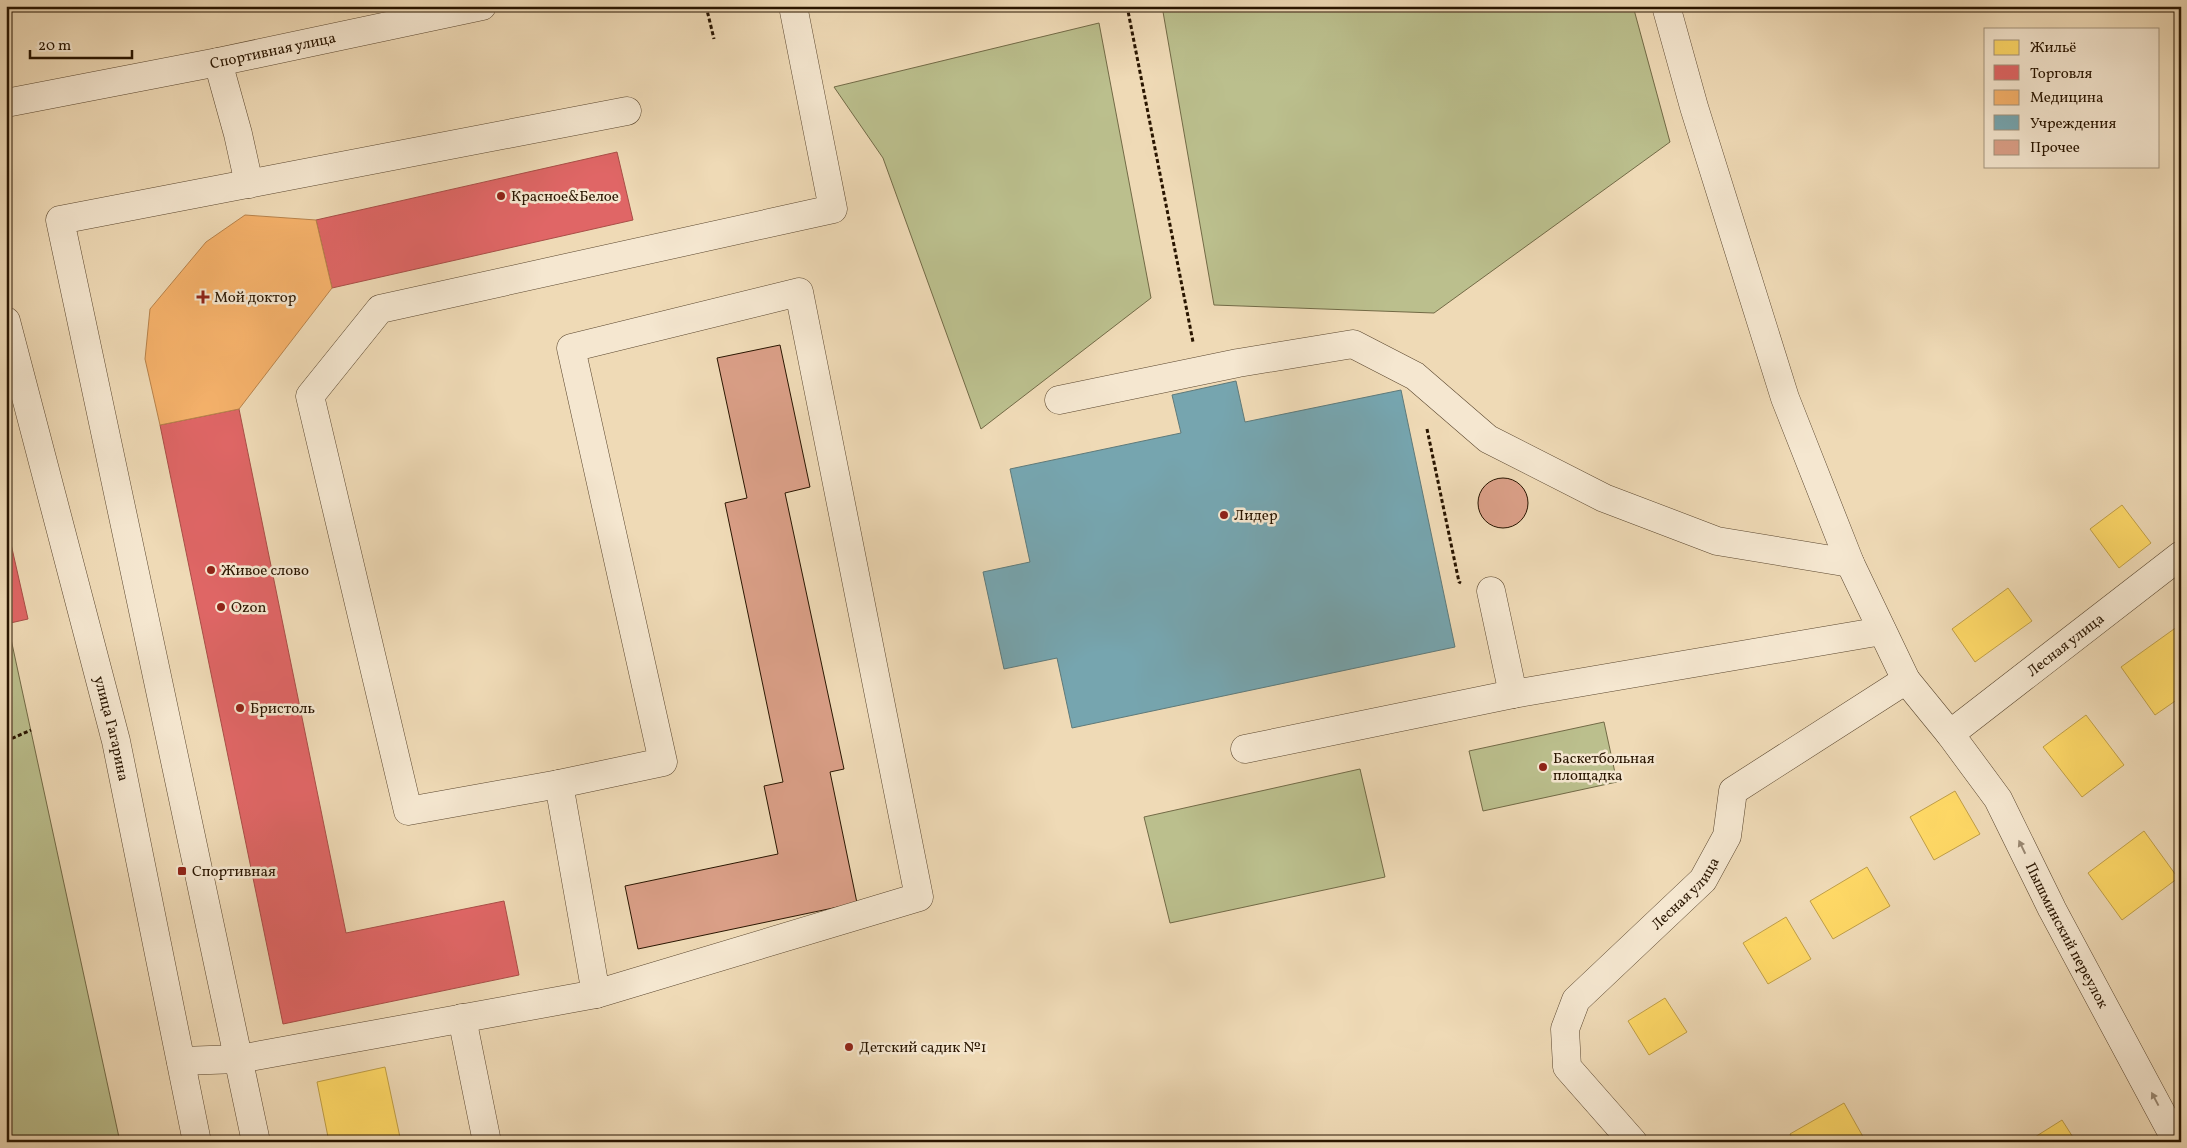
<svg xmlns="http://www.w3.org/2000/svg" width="2187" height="1148" viewBox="0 0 2187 1148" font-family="Vollkorn,serif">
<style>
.green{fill:#bbbf8d;stroke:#726a46}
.homes{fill:#ffd966;stroke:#bf9e47}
.shops{fill:#e06666;stroke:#a94e47}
.health{fill:#f6b26b;stroke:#b8834b}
.public{fill:#76a5af;stroke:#5f7a7a}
.building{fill:#da9f87;stroke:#291500}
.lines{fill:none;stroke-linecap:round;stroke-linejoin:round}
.minor-casing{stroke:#5a462e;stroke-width:29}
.path{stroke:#291500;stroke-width:3;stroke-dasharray:4 2.5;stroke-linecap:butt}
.minor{stroke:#f5e7d0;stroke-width:28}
.oneway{fill:#998872}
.poi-dot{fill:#8f2418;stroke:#f5e7d0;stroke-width:2}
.labels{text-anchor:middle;stroke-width:5;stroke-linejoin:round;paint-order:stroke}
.street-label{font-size:15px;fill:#291500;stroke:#f5e7d0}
.poi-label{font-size:15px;fill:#291500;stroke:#f5e7d0;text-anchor:start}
</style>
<rect width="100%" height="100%" fill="#efdab6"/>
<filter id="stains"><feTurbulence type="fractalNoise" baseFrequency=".004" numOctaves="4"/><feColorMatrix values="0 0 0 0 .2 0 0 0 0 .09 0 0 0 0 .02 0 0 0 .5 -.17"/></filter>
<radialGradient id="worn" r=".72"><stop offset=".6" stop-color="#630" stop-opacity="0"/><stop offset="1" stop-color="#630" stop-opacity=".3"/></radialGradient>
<!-- green -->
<path class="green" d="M1162 6H1633L1670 142 1434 313 1214 305Z
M1099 23 1151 298 981 429 883 158 834 87Z
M6 616 120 1142H6Z
M1604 722 1617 782 1483 811 1469 751Z
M1360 769 1385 877 1170 923 1144 817Z"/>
<!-- homes -->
<path class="homes" d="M2122 505 2151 543 2119 568 2090 529Z
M2008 588 2032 621 1975 662 1952 629Z
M2181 624V697L2155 715 2121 667Z
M2086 715 2124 765 2082 797 2043 747Z
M1955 791 1980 834 1934 860 1910 817Z
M2144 831 2178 878 2122 920 2088 873Z
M1867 867 1890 906 1833 939 1810 901Z
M1786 917 1811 959 1768 984 1743 943Z
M1665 998 1687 1032 1649 1055 1628 1021Z
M385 1067 401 1142H329L317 1082Z
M1844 1103 1866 1142H1794L1790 1134Z
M2062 1120 2076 1142H2027Z"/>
<!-- shops -->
<path class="shops" d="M617 152 633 220 332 288 316 220Z
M239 409 346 933 504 901 519 975 283 1024 160 425Z
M6 522 28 619 6 624Z"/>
<!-- health -->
<path class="health" d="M245 215 316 220 332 288 239 409 160 425 145 359 150 309 206 242Z"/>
<!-- public -->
<path class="public" d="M1236 381 1245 422 1401 390 1455 647 1072 728 1057 658 1004 669 983 572 1030 562 1010 469 1181 433 1172 395Z"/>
<!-- building -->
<path class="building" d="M780 345 810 487 785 493 844 769 830 772 857 903 638 949 625 886 778 854 764 786 783 782 725 503 747 498 717 358Z
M1478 503a25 25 0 1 1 50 0a25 25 0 1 1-50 0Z"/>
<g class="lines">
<defs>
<g id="minor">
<path id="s1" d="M1666 6 1694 107 1785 398 1850 563 1906 680 1950 734 1998 799 2052 909 2177 1142"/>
<path d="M218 62 238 134 249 184"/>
<path id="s2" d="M6 103 218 62 482 6"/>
<path id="s3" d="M6 321 116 741 197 1142"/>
<path d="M1059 400 1238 363 1353 344 1415 376 1488 439 1604 498 1717 541 1850 563"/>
<path d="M1491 591 1513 694"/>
<path id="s4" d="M1950 734 2181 555"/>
<path d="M1245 749 1513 694 1882 631"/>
<path d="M596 994 559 784 408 811 310 396 380 309 833 209 793 6"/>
<path d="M462 1018 487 1142"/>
<path d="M181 1061 239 1059 596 994 919 897 799 292 571 348 663 762 559 784"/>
<path d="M256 1142 60 220 627 111"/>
<path id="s5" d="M1633 1142 1567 1067 1565 1029 1576 1000 1703 880 1727 836 1733 791 1906 680"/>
</g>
</defs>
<!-- minor casing -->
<use href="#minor" class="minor-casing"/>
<!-- path -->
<path class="path" d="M706 6 714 39
M1127 6 1193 342
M1427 429 1459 582 1461 583
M6 741 31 730"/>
<!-- minor -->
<use href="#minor" class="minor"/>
</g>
<!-- one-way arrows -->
<defs><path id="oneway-solid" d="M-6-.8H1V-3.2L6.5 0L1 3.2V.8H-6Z" transform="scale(1.25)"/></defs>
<g class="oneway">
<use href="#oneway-solid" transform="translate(2022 847) rotate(-116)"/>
<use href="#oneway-solid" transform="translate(2155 1099) rotate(-118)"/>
</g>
<!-- markers -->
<g class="poi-dot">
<circle cx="501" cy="196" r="5"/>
<path d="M200.5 289.5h5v5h5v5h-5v5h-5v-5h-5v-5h5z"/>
<circle cx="1224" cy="515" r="5"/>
<circle cx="211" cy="570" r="5"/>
<circle cx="221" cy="607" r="5"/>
<circle cx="240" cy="708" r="5"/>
<circle cx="1543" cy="767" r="5"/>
<rect x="177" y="866" width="10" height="10" rx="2.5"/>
<circle cx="849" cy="1047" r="5"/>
</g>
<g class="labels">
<!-- street labels -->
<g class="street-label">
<text dy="5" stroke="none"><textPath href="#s2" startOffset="272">Спортивная улица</textPath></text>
<text dy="5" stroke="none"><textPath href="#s4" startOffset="146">Лесная улица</textPath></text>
<text dy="5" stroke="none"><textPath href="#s3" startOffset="421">улица Гагарина</textPath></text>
<text dy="5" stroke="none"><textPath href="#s5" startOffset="322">Лесная улица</textPath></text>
<text dy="5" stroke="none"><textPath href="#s1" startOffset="1020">Пышминский переулок</textPath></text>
</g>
<!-- poi labels -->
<g class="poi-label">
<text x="511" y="201">Красное&amp;Белое</text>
<text x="214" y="302">Мой доктор</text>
<text x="1234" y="520">Лидер</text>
<text x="221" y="575">Живое слово</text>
<text x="231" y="612">Ozon</text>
<text x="250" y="713">Бристоль</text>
<text x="1553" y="763">Баскетбольная<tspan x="1553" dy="17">площадка</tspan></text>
<text x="192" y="876">Спортивная</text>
<text x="859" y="1052">Детский садик №1</text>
</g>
</g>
<!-- margin -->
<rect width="2187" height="1148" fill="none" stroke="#efdab6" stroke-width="25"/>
<rect x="8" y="8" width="2172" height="1133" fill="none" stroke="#291500" stroke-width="2.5"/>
<rect x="12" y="12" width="2162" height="1123" fill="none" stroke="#291500"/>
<!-- legend -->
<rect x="1984" y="28" width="175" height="140" fill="#f5e7d0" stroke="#a3937d"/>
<rect x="1994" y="40" width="25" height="15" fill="#ffd966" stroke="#a3937d"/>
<text x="2030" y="52" font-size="15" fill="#291500">Жильё</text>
<rect x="1994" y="65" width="25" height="15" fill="#e06666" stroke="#a3937d"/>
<text x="2030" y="78" font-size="15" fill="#291500">Торговля</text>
<rect x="1994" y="90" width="25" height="15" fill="#f6b26b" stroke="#a3937d"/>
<text x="2030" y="102" font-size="15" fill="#291500">Медицина</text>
<rect x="1994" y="115" width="25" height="15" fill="#76a5af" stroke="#a3937d"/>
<text x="2030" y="128" font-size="15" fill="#291500">Учреждения</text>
<rect x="1994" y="140" width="25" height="15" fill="#da9f87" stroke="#a3937d"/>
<text x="2030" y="152" font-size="15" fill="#291500">Прочее</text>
<!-- scale -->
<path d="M30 50v8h102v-8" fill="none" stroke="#291500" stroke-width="2.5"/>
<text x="38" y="50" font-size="15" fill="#291500" stroke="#f5e7d0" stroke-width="4" paint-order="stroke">20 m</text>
<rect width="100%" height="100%" filter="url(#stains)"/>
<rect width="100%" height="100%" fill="url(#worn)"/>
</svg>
